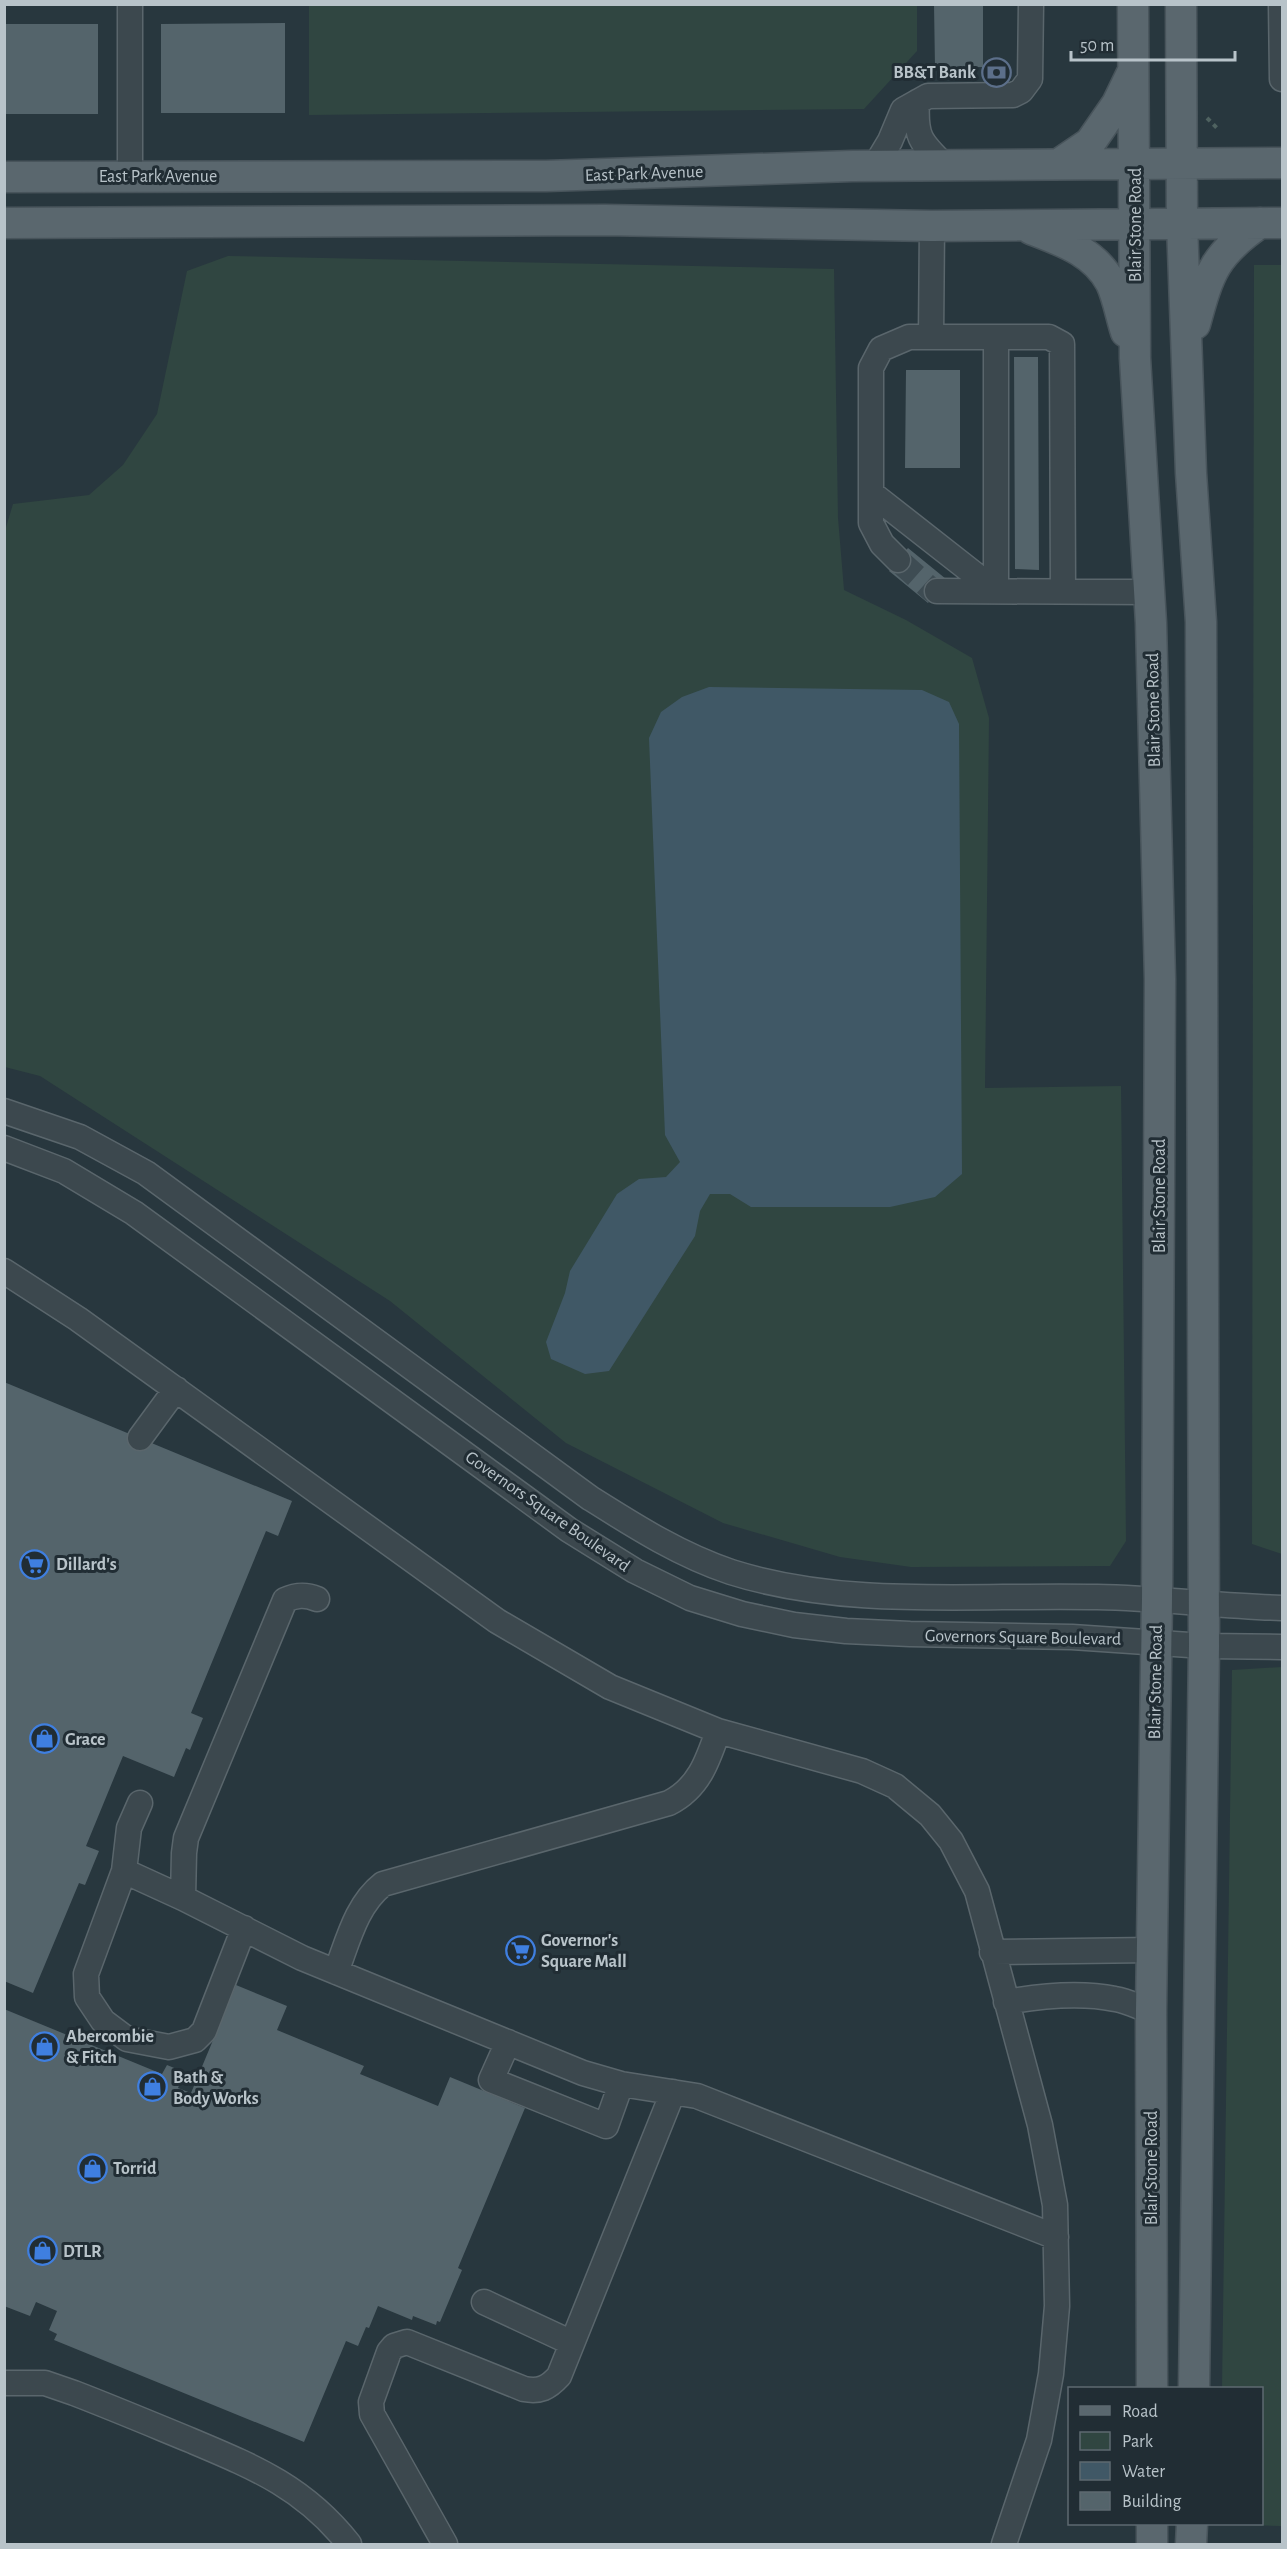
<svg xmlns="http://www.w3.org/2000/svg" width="1287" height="2549" viewBox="0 0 1287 2549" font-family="'Alegreya Sans',sans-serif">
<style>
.green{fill:#304641}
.water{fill:#405866}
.building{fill:#54646b}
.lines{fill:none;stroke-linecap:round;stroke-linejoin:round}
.minor-tunnel{stroke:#3e4c53;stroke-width:24;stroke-dasharray:24 12;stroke-linecap:butt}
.minor-casing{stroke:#5a666c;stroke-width:27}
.major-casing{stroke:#48545b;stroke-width:33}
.path{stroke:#4f6260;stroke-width:4;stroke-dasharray:4.5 4.5;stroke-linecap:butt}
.minor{stroke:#3c484e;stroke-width:24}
.major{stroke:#5a676e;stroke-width:30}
.labels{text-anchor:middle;stroke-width:6;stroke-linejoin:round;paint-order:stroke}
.poi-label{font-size:18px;font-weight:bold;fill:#b8c3c9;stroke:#212d34;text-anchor:start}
.street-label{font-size:18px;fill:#b8c3c9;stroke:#212d34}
</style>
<rect width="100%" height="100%" fill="#28373e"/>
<!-- green -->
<path class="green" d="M309 5H917V51L864 109 309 115Z
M228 256 834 269 838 518 844 590 906 620 972 658 989 718 985 1088 1121 1086 1126 1541 1110 1566 911 1567 840 1557 723 1523 566 1443 390 1301 40 1076 5 1067 4 534 13 504 89 495 123 465 157 414 187 271Z
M1254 265H1282V1554L1252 1544Z
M1282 1667V2544L1281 2526 1220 2524H1262V2388H1222L1232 1670Z"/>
<!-- water -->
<path class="water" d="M709 687 922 690 949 702 959 724 962 1174 935 1197 890 1207H751L730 1194H710L700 1211 695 1236 609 1371 585 1374 551 1359 546 1342 565 1293 570 1271 617 1194 639 1179 666 1177 680 1162 665 1135 649 738 661 712 682 697Z"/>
<!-- building -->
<path class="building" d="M934 4H983V67L935 68Z
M285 23V113H161V24Z
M4 24H98V114H4Z
M1014 357H1038L1039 570 1015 569Z
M906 370H960V468H905Z
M908 548 946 579 928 603 889 571Z
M4 1382 292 1501 278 1536 266 1531 191 1713 203 1718 190 1750 186 1748 174 1777 123 1756 86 1846 99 1851 85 1885 79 1883 33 1993 4 1981Z
M236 1985 287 2006 277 2030 364 2066 360 2074 438 2106 450 2077 525 2108 458 2268 462 2270 440 2322 437 2321 436 2325 413 2316 412 2320 378 2306 369 2328 366 2327 358 2346 346 2341 304 2442 54 2340 57 2334 49 2330 57 2311 36 2302 30 2316 4 2306V2009L162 2074 167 2065 184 2072 178 2088 191 2093Z"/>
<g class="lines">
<!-- minor-tunnel -->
<path class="minor-tunnel" d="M898 560 933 591H937"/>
<defs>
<path id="minor" d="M1281 4 1282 79
M917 102C915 136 920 142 944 165
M875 166 890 141 903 110 928 96 1013 95 1021 91 1030 79 1031 4
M130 176V4
M931 337 932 226
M996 337V591
M871 493 996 591
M898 560 882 544 871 523V368L881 349 909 337H1049L1062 344 1063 591
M937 591 1149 592
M4 1111 80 1137 146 1173 590 1498C636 1527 680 1555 731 1572 848 1609 976 1594 1097 1597 1159 1598 1220 1606 1282 1608
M4 1148 64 1171 134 1213 569 1530 635 1571 690 1598 742 1614 794 1625 846 1631 910 1634 1072 1637 1204 1646 1282 1647
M4 1271 78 1319 497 1621 610 1687 718 1731 862 1771 895 1786 930 1815 951 1841 977 1891 1040 2125 1055 2205 1057 2306 1051 2374 1039 2440 1004 2544
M140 1438 176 1389
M124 1871 129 1828 140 1803
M183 1898 184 1853 186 1838 285 1600C296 1595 305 1594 317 1599
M244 1928 204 2031 195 2040 169 2047 127 2039 103 2021 87 1997 86 1974 124 1871 183 1898 302 1958 583 2073 621 2084 697 2096 1056 2237
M992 1952 1152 1950
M336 1972C348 1941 356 1905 383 1884L669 1803C699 1788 708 1760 718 1731
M1006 2002C1040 1996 1080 1992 1115 1999 1127 2001 1139 2007 1151 2011
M508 2042 491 2080 606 2126 621 2084
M484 2302 572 2343
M4 2383H45L74 2393C113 2408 151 2424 190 2440 254 2467 304 2487 349 2544
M445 2544 372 2414 371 2402 389 2352 394 2346 407 2342 524 2389C540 2392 548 2388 559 2376L673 2092"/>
<path id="major" d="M1133 4 1135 358 1151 623 1160 979 1157 1599 1151 2011 1152 2388
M1181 4 1182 223 1191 473 1201 622 1204 1646 1194 2388
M1059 164 1090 143 1117 104 1131 75
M4 177 546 176 852 166 1282 163
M4 223 605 220 932 226 1282 223
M1031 229C1062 241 1095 252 1111 283 1118 298 1121 317 1126 332
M1195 324C1209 272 1215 254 1260 223
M1152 2524V2544
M1191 2544 1192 2524"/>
</defs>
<!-- minor casing -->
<use href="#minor" class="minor-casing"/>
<!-- major casing -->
<use href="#major" class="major-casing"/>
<!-- path -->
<path class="path" d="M1207 118 1218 129"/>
<!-- minor -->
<use href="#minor" class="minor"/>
<!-- major -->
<use href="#major" class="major"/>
</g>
<!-- icons -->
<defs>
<symbol id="bank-ring" viewBox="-11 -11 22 22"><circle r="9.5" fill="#212d34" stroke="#5c6f8a" stroke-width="1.5"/><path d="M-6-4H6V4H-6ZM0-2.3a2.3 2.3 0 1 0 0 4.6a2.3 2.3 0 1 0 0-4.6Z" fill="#5c6f8a"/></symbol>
<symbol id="supermarket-ring" viewBox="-11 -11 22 22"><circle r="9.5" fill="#212d34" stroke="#3f7fe0" stroke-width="1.5"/><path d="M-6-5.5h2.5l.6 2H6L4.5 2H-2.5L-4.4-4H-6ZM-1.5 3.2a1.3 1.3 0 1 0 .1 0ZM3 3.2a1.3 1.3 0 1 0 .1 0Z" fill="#3f7fe0"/></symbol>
<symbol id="shop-ring" viewBox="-11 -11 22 22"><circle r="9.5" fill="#212d34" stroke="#3f7fe0" stroke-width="1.5"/><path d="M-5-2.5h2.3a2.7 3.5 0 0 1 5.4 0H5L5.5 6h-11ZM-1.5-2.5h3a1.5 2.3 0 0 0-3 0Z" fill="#3f7fe0"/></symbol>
</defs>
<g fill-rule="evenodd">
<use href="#bank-ring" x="980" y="56" width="33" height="33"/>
<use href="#supermarket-ring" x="18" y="1548" width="33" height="33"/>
<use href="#shop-ring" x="28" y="1722" width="33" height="33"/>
<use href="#supermarket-ring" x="504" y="1934" width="33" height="33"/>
<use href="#shop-ring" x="28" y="2030" width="33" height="33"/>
<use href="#shop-ring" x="136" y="2070" width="33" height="33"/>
<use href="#shop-ring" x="76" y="2152" width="33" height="33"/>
<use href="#shop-ring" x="26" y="2234" width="33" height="33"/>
</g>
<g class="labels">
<!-- poi labels -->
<g class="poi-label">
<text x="976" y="78" text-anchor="end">BB&amp;T Bank</text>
<text x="56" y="1570">Dillard's</text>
<text x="65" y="1745">Grace</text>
<text x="541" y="1946">Governor's<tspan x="541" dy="21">Square Mall</tspan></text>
<text x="66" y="2042">Abercombie<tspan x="66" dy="21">&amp; Fitch</tspan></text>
<text x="173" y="2083">Bath &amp;<tspan x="173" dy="21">Body Works</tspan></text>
<text x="113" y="2174">Torrid</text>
<text x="63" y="2257">DTLR</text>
</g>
<!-- street labels -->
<g class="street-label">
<text transform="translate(644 173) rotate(-2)" y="6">East Park Avenue</text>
<text x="158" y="182">East Park Avenue</text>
<text transform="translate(1135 225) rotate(-90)" y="6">Blair Stone Road</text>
<text transform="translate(1153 710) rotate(-91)" y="6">Blair Stone Road</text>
<text transform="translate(1159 1196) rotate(-90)" y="6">Blair Stone Road</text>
<text transform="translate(548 1511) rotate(35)" y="6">Governors Square Boulevard</text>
<text transform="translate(1023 1637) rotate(1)" y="6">Governors Square Boulevard</text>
<text transform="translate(1155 1682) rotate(-89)" y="6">Blair Stone Road</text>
<text transform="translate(1151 2168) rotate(-90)" y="6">Blair Stone Road</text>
</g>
</g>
<!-- border -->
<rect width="1287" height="2549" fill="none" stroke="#b8c3c9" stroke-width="12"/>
<!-- legend -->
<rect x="1068" y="2387" width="195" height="138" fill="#212d34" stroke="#5d6970" stroke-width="1.5"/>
<rect x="1080" y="2406" width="30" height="9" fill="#5a676e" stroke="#5d6970" stroke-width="1.5"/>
<text x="1122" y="2417" font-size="18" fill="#b8c3c9">Road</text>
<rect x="1080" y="2432" width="30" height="18" fill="#304641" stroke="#5d6970" stroke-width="1.5"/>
<text x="1122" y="2447" font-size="18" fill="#b8c3c9">Park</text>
<rect x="1080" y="2462" width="30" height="18" fill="#405866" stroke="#5d6970" stroke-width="1.5"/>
<text x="1122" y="2477" font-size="18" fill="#b8c3c9">Water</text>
<rect x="1080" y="2492" width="30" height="18" fill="#54646b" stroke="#5d6970" stroke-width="1.5"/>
<text x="1122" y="2507" font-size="18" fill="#b8c3c9">Building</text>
<!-- scale -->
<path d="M1071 51v9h164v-9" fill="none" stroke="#b8c3c9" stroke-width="3"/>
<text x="1080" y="51" font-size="18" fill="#b8c3c9" stroke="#212d34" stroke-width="4.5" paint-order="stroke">50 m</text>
</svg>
